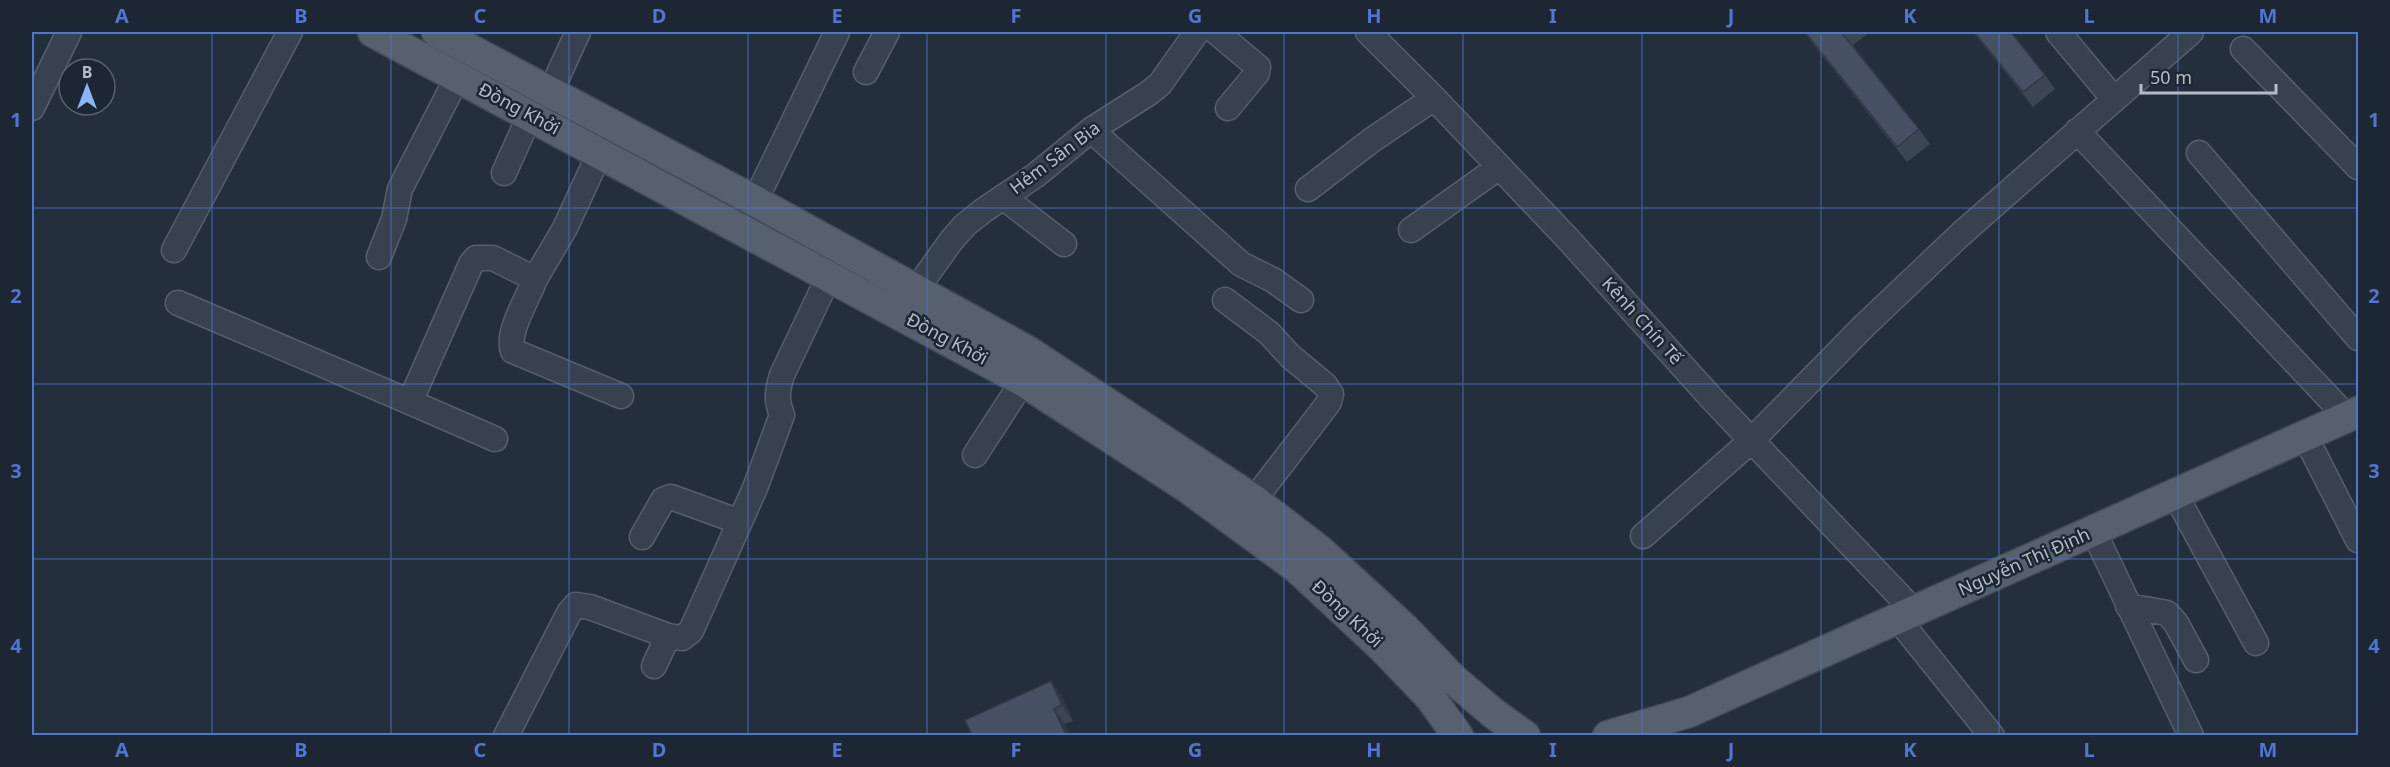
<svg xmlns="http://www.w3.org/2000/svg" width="2390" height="767" viewBox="0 0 2390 767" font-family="'Noto Sans',sans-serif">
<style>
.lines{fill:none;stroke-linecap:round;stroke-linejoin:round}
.minor-casing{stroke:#565f6c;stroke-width:27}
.major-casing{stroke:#414a57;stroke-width:33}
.minor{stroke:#38414e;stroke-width:24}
.major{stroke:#56606e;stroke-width:30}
.wall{fill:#3b4654}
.shaded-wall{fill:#303945}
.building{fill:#455162;stroke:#303945;stroke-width:1.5}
.grid{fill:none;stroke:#5274d3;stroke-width:1.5;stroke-opacity:0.55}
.labels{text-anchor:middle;stroke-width:5;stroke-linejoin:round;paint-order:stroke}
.street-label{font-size:18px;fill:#b4bcc9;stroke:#1d2633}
.neatline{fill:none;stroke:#5274d3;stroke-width:2}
.grid-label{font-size:20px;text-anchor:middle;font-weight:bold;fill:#5274d3}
</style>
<rect width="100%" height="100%" fill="#242f3e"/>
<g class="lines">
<defs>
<path id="minor" d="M1216 32 1258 67 1257 73 1228 108
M1368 32 1434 98 1568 239 1714 401 1914 611
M2058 32 2114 99
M2243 49 2358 167
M866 72 887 32
M550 93 578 32
M32 108 69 32
M1091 130 1241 264 1273 280 1301 300
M2077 131 2347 417
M2199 153 2358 338
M504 173 530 115
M1308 189 1372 140 1434 98
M1003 197 1064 244
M755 201 837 32
M1411 230 1499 167
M174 250 290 32
M379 257 394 219 400 189 458 76
M535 279C528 299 506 332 513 351L621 396
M916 290 951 241 965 225 984 210 1036 175 1091 130 1149 93 1160 84 1197 32
M1225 300 1269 333 1290 356 1325 385 1331 394 1329 402 1320 414 1254 500
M178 303 410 402 471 264 476 258H493L535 279 565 228 600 152
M410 402 495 439
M2305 436 2358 540
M975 455 1023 381
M2175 494 2256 643
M2093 530 2191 736
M1643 536 1752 440 1864 326 1961 234 2191 32
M642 537 663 500 671 497 740 522
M2128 606 2167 613 2176 623 2196 660
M1898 619 1992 736
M654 666 668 636
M506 736 569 613 576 605 590 607 668 636 682 638 691 631 755 488 782 415C776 400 777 391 782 375L829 276"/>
<path id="major" d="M373 32 1023 381 1188 488 1297 568 1383 648 1430 697 1458 736
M437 32 755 201 1029 352 1254 500 1319 550 1404 628 1453 679 1493 713 1525 736
M1608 736 1689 712 2358 412"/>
</defs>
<!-- minor casing -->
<use href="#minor" class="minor-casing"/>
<!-- major casing -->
<use href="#major" class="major-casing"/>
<!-- minor -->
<use href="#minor" class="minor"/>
<!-- major -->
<use href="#major" class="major"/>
</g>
<!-- wall -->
<path class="wall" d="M1804 32H1870L1853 45 1919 129 1930 144 1907 162 1813 44Z
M1973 32H2011L2045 75 2055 89 2033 107Z
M1051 681 1062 697 1073 721 1065 724 972 735Z"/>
<!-- shaded-wall -->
<path class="shaded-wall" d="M1051 681 1062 697 1073 721 1062 705Z
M1054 709 1065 724 1070 735H1066Z"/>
<!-- building -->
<path class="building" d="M1805 32H1841L1919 129 1897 147Z
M1974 32H2011L2045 75 2023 92Z
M1051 681 1062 705 1054 709 1066 735H972L965 720Z"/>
<!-- grid -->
<path class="grid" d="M212 32V736M391 32V736M569 32V736M748 32V736M927 32V736M1106 32V736M1284 32V736M1463 32V736M1642 32V736M1821 32V736M1999 32V736M2178 32V736M32 208H2358M32 384H2358M32 559H2358"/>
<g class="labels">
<!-- street labels -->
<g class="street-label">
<text transform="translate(519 109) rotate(28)" y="6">Đồng Khởi</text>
<text transform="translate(1055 158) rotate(-37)" y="6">Hẻm Sân Bia</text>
<text transform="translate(1642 321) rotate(48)" y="6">Kênh Chín Tế</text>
<text transform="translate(947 339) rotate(28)" y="6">Đồng Khởi</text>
<text transform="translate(2024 562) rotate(-24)" y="6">Nguyễn Thị Định</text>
<text transform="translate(1347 614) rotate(43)" y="6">Đồng Khởi</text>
</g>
</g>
<!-- border -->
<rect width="2390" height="767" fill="none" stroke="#1d2633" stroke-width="66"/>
<!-- north arrow -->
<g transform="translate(87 87)"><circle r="28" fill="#1d2633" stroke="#59626f" stroke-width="1.5"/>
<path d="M0-4.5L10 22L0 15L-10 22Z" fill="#8ab4f8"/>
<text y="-9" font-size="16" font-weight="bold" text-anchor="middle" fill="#b4bcc9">B</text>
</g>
<!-- scale -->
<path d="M2141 84v9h135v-9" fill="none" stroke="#b4bcc9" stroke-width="3"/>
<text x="2150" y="84" font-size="18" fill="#b4bcc9" stroke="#1d2633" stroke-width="4.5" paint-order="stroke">50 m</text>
<rect x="33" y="33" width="2324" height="701" class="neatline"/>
<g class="grid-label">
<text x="122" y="23">A</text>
<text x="301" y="23">B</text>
<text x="480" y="23">C</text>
<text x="659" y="23">D</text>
<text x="837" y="23">E</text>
<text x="1016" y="23">F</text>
<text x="1195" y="23">G</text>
<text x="1374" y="23">H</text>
<text x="1553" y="23">I</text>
<text x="1731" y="23">J</text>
<text x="1910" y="23">K</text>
<text x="2089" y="23">L</text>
<text x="2268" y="23">M</text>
<text x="16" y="127">1</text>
<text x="2374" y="127">1</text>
<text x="16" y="303">2</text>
<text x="2374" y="303">2</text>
<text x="16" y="478">3</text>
<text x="2374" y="478">3</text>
<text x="16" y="653">4</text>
<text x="2374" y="653">4</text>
<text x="122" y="757">A</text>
<text x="301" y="757">B</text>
<text x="480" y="757">C</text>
<text x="659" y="757">D</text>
<text x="837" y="757">E</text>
<text x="1016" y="757">F</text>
<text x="1195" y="757">G</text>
<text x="1374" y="757">H</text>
<text x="1553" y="757">I</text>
<text x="1731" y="757">J</text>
<text x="1910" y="757">K</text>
<text x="2089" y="757">L</text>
<text x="2268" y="757">M</text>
</g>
</svg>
